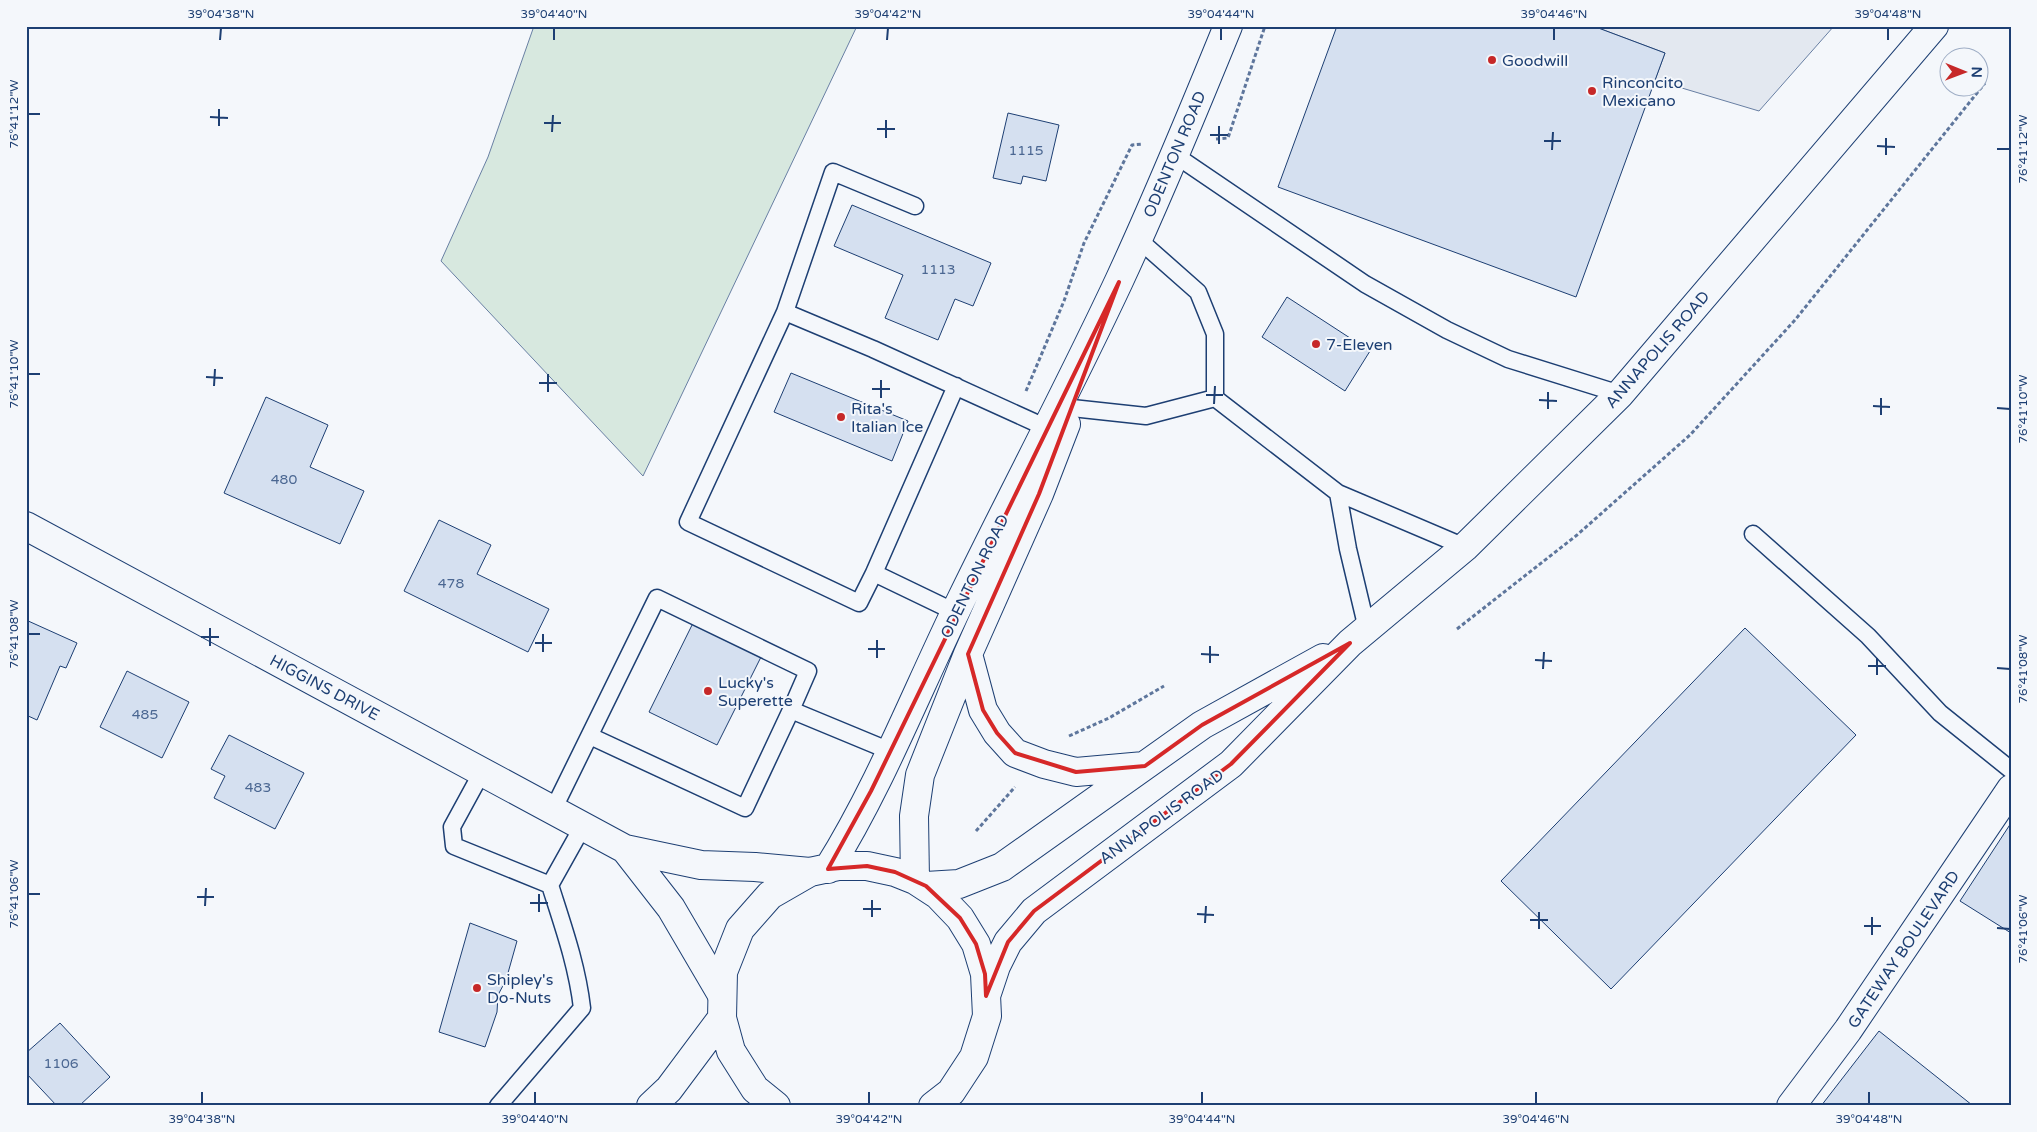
<svg xmlns="http://www.w3.org/2000/svg" width="2037" height="1132" viewBox="0 0 2037 1132" font-family="'Varela Round',sans-serif">
<style>
.green{fill:#d7e8df;stroke:#687fa3}
.parking{fill:#e3e8f0;stroke:#687fa3}
.building{fill:#d5e0f0;stroke:#1d3f73}
.lines{fill:none;stroke-linecap:round;stroke-linejoin:round}
.lane-casing{stroke:#1d3f73;stroke-width:19}
.street-casing{stroke:#1d3f73;stroke-width:30}
.secondary-casing{stroke:#1d3f73;stroke-width:30}
.path{stroke:#5e769c;stroke-width:3;stroke-dasharray:4 2.5;stroke-linecap:butt}
.lane{stroke:#f4f7fb;stroke-width:16}
.street{stroke:#f4f7fb;stroke-width:28}
.secondary{stroke:#f4f7fb;stroke-width:28}
.marked{fill:none;stroke:#d62828;stroke-width:4;stroke-linejoin:round}
.ticks{fill:none;stroke:#1d3f73;stroke-width:2}
.poi-dot{fill:#c62828;stroke:#f4f7fb;stroke-width:2}
.labels{text-anchor:middle;stroke-width:4;stroke-linejoin:round;paint-order:stroke}
.number-label{font-size:14px;fill:#4b6792}
.poi-label{font-size:16px;fill:#1d3f73;stroke:#f4f7fb;text-anchor:start}
.street-label{font-size:16px;fill:#1d3f73;stroke:#f4f7fb}
.neatline{fill:none;stroke:#1d3f73;stroke-width:2}
.ticks-label{font-size:12px;text-anchor:middle;fill:#1d3f73}
</style>
<rect width="100%" height="100%" fill="#f4f7fb"/>
<!-- green -->
<path class="green" d="M534 26H857L643 476 441 261 488 157Z"/>
<!-- parking -->
<path class="parking" d="M1593 26H1834L1759 111 1655 80 1665 53Z"/>
<!-- building -->
<path class="building" d="M1337 26H1593L1665 53 1576 297 1278 187Z
M1008 113 1059 125 1046 181 1023 176 1021 184 993 178Z
M852 205 991 263 973 306 955 299 938 340 885 318 903 275 834 246Z
M1287 297 1370 351 1345 391 1262 337Z
M791 373 908 421 892 461 774 412Z
M266 397 328 425 310 467 364 491 340 544 224 493Z
M439 520 491 545 477 574 549 609 528 652 404 591Z
M695 619 763 653 717 745 649 712Z
M26 620 77 643 66 668 60 666 37 720 26 715Z
M1745 628 1856 735 1611 989 1501 881Z
M127 671 189 702 162 758 100 727Z
M229 735 304 773 275 829 214 798 225 776 211 769Z
M2011 823V933L1960 901Z
M470 923 517 941 506 980 498 995 497 1012 485 1047 439 1032Z
M60 1023 110 1077 79 1106H57L26 1073V1053Z
M1879 1031 1972 1105 1971 1106H1821Z"/>
<g class="lines">
<defs>
<path id="lane" d="M1175 155 1365 284 1447 330 1508 359 1620 394
M785 312 833 172 915 206
M1215 398 1338 493
M1072 408 1146 416 1215 398V334L1198 292 1138 239
M1753 534 1868 636 1940 713 2011 770
M874 573 956 386
M955 612 874 573 859 603 688 522 785 312 873 349 1047 428
M1367 629 1348 549 1338 493 1465 547
M590 736 745 808 791 710
M482 772 452 827 454 846 550 885 583 826
M553 810 657 598 808 671 791 710 890 751
M498 1106 582 1008C577 965 563 926 550 885"/>
<path id="street" d="M26 526 625 849 701 865 755 867 810 872
M625 849 671 908 722 995
M1791 1106 1848 1030 2011 789"/>
<path id="secondary" d="M968 654 983 710 997 733 1015 753 1044 764 1076 772 1144 766
M828 869C881 784 917 690 961 600 1013 493 1069 388 1119 281 1158 197 1193 112 1228 26
M915 880 914 816 920 775 968 654 1039 494 1066 424
M926 886 959 884 1002 867 1202 725 1323 658
M986 996 996 966 1008 942 1034 911 1231 764 1350 643 1465 547 1620 394 1934 26
M651 1106 669 1089 722 1018
M776 1106 755 1089 731 1051 722 1018 723 972 740 929 770 895 810 872 838 866H867L895 872 915 880 938 895 960 918 976 944 985 974 987 1016 974 1057 951 1092 933 1106"/>
</defs>
<!-- lane casing -->
<use href="#lane" class="lane-casing"/>
<!-- street casing -->
<use href="#street" class="street-casing"/>
<!-- secondary casing -->
<use href="#secondary" class="secondary-casing"/>
<!-- path -->
<path class="path" d="M1216 139 1228 138 1265 26
M1026 391 1064 301 1084 243 1132 145 1143 144
M1457 629 1577 535 1690 435 1795 320 1985 83
M1069 736 1109 718 1164 686
M976 831 1015 787"/>
<!-- lane -->
<use href="#lane" class="lane"/>
<!-- street -->
<use href="#street" class="street"/>
<!-- secondary -->
<use href="#secondary" class="secondary"/>
</g>
<!-- marked area -->
<path class="marked" d="M1119 282 1039 494 968 654 983 710 997 733 1015 753 1076 772 1145 766 1202 725 1350 643 1231 764 1034 911 1008 942 986 996 985 974 976 944 960 918 926 886 895 872 867 866 828 869 871 791Z"/>
<!-- ticks -->
<path class="ticks" d="M220 40 221 28M554 40V28M887 40 888 28M1221 40V28M1554 40V28M1888 40V28M28 114H40M210 117 228 118M544 123H561M219 126V109M877 129H895M552 132 553 115M1210 135H1228M886 138V120M1544 141H1561M1219 144V126M1877 146 1895 147M1997 149H2010M1552 150 1553 132M1886 155V138M28 374H40M206 377 223 378M539 383H557M214 386 215 369M872 389H890M548 392V374M1206 395H1223M881 398V380M1539 400 1557 401M1214 404 1215 386M1873 406 1890 407M1997 408 2010 409M1548 409V392M1881 415V398M28 634H40M201 637H219M535 643H552M210 646V628M868 649H885M543 652V634M1201 654 1219 655M877 658V640M1535 660 1552 661M1210 663V646M1868 666H1886M1997 668 2010 669M1543 669 1544 652M1877 675V658M28 894H40M197 897H214M530 903H548M205 906 206 888M863 909H881M539 912V894M1197 914 1214 915M872 917V900M1530 920H1548M1205 923 1206 906M1864 926H1881M1997 928 2010 929M1539 929V912M1872 935V917M202 1104V1092M535 1104V1092M869 1104V1092M1202 1104V1092M1536 1104V1092M1869 1104V1092"/>
<!-- markers -->
<g class="poi-dot">
<circle cx="1492" cy="60" r="5"/>
<circle cx="1592" cy="91" r="5"/>
<circle cx="1316" cy="344" r="5"/>
<circle cx="841" cy="417" r="5"/>
<circle cx="708" cy="691" r="5"/>
<circle cx="477" cy="988" r="5"/>
</g>
<g class="labels">
<!-- number labels -->
<g class="number-label">
<text x="1026" y="155">1115</text>
<text x="938" y="274">1113</text>
<text x="284" y="484">480</text>
<text x="451" y="588">478</text>
<text x="145" y="719">485</text>
<text x="258" y="792">483</text>
<text x="61" y="1068">1106</text>
</g>
<!-- poi labels -->
<g class="poi-label">
<text x="1502" y="66">Goodwill</text>
<text x="1602" y="88">Rinconcito<tspan x="1602" dy="18">Mexicano</tspan></text>
<text x="1326" y="350">7-Eleven</text>
<text x="851" y="414">Rita's<tspan x="851" dy="18">Italian Ice</tspan></text>
<text x="718" y="688">Lucky's<tspan x="718" dy="18">Superette</tspan></text>
<text x="487" y="985">Shipley's<tspan x="487" dy="18">Do-Nuts</tspan></text>
</g>
<!-- street labels -->
<g class="street-label">
<text transform="translate(1174 154) rotate(-67)" y="6">ODENTON ROAD</text>
<text transform="translate(1657 349) rotate(-49)" y="6">ANNAPOLIS ROAD</text>
<text transform="translate(974 576) rotate(-64)" y="6">ODENTON ROAD</text>
<text transform="translate(325 687) rotate(28)" y="6">HIGGINS DRIVE</text>
<text transform="translate(1161 816) rotate(-36)" y="6">ANNAPOLIS ROAD</text>
<text transform="translate(1903 949) rotate(-56)" y="6">GATEWAY BOULEVARD</text>
</g>
</g>
<!-- border -->
<rect width="2037" height="1132" fill="none" stroke="#f4f7fb" stroke-width="55"/>
<!-- north arrow -->
<g transform="translate(1964 72) rotate(91)"><circle r="24" fill="#f4f7fb" stroke="#9eadc5"/>
<path d="M0-4L9 19L0 12L-9 19Z" fill="#c62828"/>
<text y="-8" font-size="14" font-weight="bold" text-anchor="middle" fill="#1d3f73">N</text>
</g>
<rect x="28" y="28" width="1982" height="1076" class="neatline"/>
<g class="ticks-label">
<text x="221" y="18">39°04'38"N</text>
<text x="554" y="18">39°04'40"N</text>
<text x="888" y="18">39°04'42"N</text>
<text x="1221" y="18">39°04'44"N</text>
<text x="1554" y="18">39°04'46"N</text>
<text x="1888" y="18">39°04'48"N</text>
<text transform="translate(14 114) rotate(-90)" y="4">76°41'12"W</text>
<text transform="translate(2023 149) rotate(-90)" y="4">76°41'12"W</text>
<text transform="translate(14 374) rotate(-90)" y="4">76°41'10"W</text>
<text transform="translate(2023 409) rotate(-90)" y="4">76°41'10"W</text>
<text transform="translate(14 634) rotate(-90)" y="4">76°41'08"W</text>
<text transform="translate(2023 669) rotate(-90)" y="4">76°41'08"W</text>
<text transform="translate(14 894) rotate(-90)" y="4">76°41'06"W</text>
<text transform="translate(2023 929) rotate(-90)" y="4">76°41'06"W</text>
<text x="202" y="1123">39°04'38"N</text>
<text x="535" y="1123">39°04'40"N</text>
<text x="869" y="1123">39°04'42"N</text>
<text x="1202" y="1123">39°04'44"N</text>
<text x="1536" y="1123">39°04'46"N</text>
<text x="1869" y="1123">39°04'48"N</text>
</g>
</svg>
